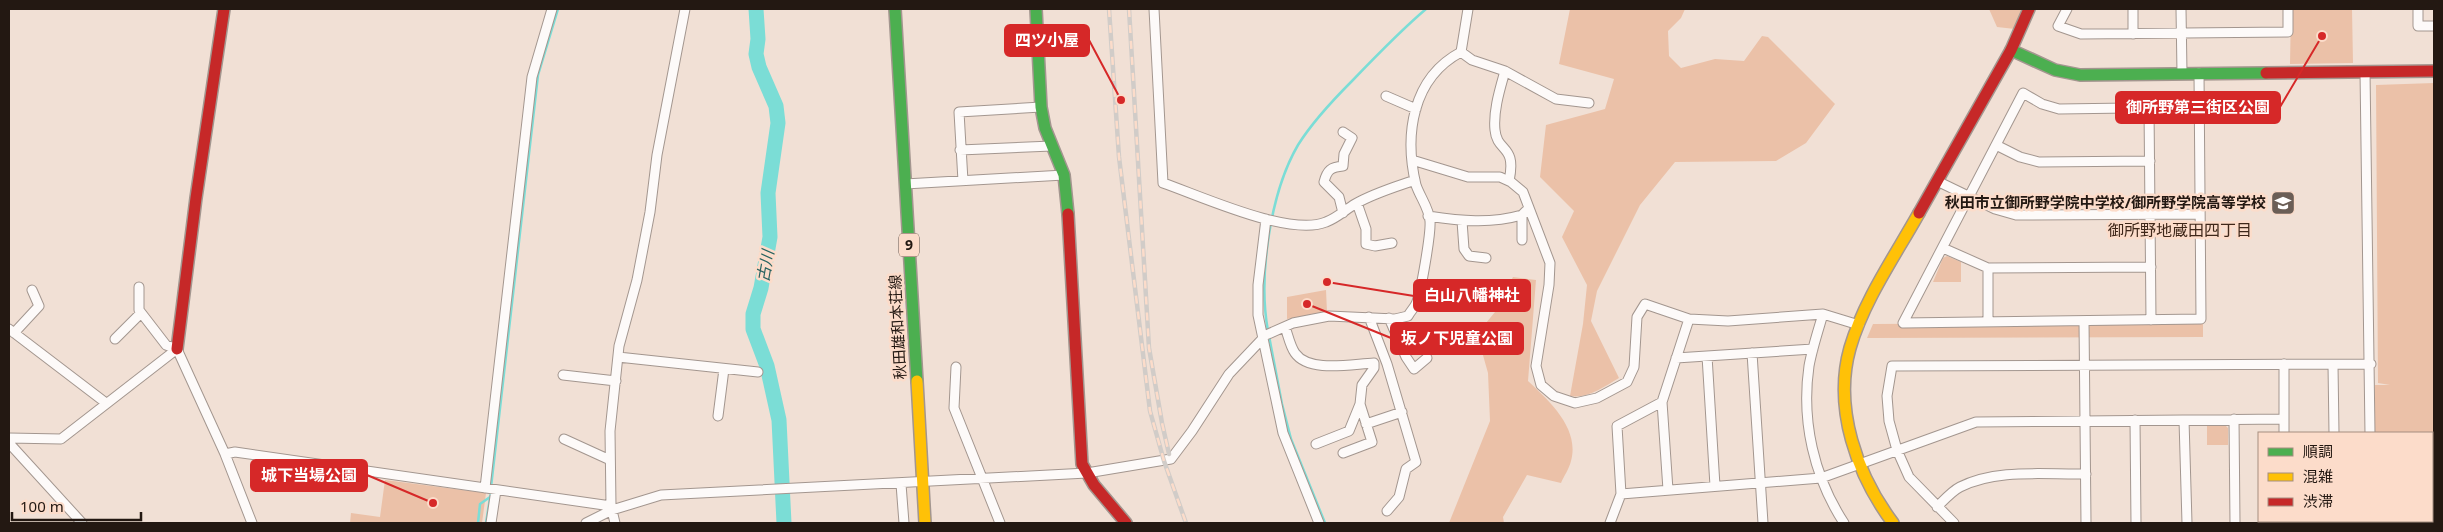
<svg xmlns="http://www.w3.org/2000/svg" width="2443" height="532" viewBox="0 0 2443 532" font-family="'Noto Sans','Noto Sans JP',sans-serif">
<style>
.green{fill:#ebc1a8}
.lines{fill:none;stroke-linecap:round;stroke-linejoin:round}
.stream{stroke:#7bddd6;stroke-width:2.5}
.river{stroke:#7bddd6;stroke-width:15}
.street-casing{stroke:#a3968f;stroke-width:11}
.fast-casing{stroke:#a3968f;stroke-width:14}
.slow-casing{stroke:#a3968f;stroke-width:14}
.jam-casing{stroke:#a3968f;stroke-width:14}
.street{stroke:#fdfaf9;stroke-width:9}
.fast{stroke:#4caf50;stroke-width:11}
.slow{stroke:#ffc107;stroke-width:11}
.jam{stroke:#c62828;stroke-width:11}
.rail-casing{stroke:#d1ccc8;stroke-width:4.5}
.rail{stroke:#fcdcca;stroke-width:2.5;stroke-dasharray:8;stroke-linecap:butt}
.labels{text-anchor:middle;stroke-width:5;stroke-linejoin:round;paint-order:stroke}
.shield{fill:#fcdcca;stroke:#645349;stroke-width:1}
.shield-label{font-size:14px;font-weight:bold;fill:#231812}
.poi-label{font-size:15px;font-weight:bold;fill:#231812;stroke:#fcdcca;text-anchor:end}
.street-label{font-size:15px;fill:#231812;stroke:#fcdcca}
.neighbourhood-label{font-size:16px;fill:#3f2719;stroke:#fcdcca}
.water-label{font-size:16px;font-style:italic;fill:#276260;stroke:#fcdcca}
.leader{fill:none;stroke:#d62828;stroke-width:2}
.callout-dot{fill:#d62828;stroke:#fcdcca;stroke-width:2}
.callout{fill:#d62828;stroke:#d62828;stroke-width:2}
.callout-label{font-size:16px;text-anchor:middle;font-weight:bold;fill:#fff}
</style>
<rect width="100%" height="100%" fill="#f1e0d5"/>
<!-- green -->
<path class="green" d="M1570 9H1685L1681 18 1668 31 1669 56 1681 68 1715 59 1744 61 1762 36 1768 37 1835 104 1806 143 1776 161 1675 162 1640 205 1597 291 1591 321 1619 378C1604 387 1587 399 1570 396L1583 324 1587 285 1562 237 1574 211 1540 177 1546 125 1605 109 1614 79 1559 64Z
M1989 9H2023L2015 29 1997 27Z
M2291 9H2352L2353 63 2290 64Z
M2434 83V523H2375V521H2432V433H2375V385H2390L2378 383 2376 85Z
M1947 256 1961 262V282H1933L1943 258Z
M1513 277 1536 280 1528 381C1549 401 1580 428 1571 461 1569 469 1564 476 1561 483L1527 475 1503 517 1504 523H1449L1490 421 1488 373 1477 334 1495 312Z
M1326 290 1327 312 1287 319V297Z
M2203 322V337L1867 338 1873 324Z
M2207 424 2225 425 2228 428V445H2207Z
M385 480 486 493 482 523H350L351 513 380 517Z"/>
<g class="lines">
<!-- stream -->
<path class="stream" d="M1268 331C1258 277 1270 193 1298 145 1313 121 1332 101 1352 81 1376 56 1400 31 1426 9
M1269 336 1282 404 1291 439 1325 523
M491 487 538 75 558 9
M478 523 480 504 490 497
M486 523 491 492"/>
<!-- river -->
<path class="river" d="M756 9 758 39 756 54 759 67 776 106 778 123 768 193 770 237 761 288 753 314V329L767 366 779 420 784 523"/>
<defs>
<path id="street" d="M1154 9 1163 183C1201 196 1289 237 1326 222 1337 218 1345 210 1355 204 1374 193 1395 187 1415 180
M2067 9 2058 26 2081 34 2288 32V9
M2133 9V34
M2181 9 2182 73
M2418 9V26H2434
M1461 52 1472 60 1505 71 1556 99 1589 103
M1505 71C1500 89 1493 111 1495 130 1497 153 1517 144 1509 181
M2365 72 2370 433
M1386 96 1416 109
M2149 107 2151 320
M2199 107 2059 109 2042 104 2023 93 1903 323 2201 319 2199 73
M1996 145 2020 157 2039 162 2150 161
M960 150 1052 146
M1412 160 1468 177H1500L1511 182 1523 192 1550 263 1549 285 1536 366 1541 385 1554 396 1575 403 1597 398 1627 382 1634 367 1637 317 1645 304 1689 319 1728 321 1823 314 1859 325
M963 181 959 112 1041 107
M1937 181 1995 209 2016 215 2199 214
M905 184 1064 175
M1357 203 1366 229V244L1375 246 1392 243
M1343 213 1339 197 1324 182C1327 170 1331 167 1343 166L1344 154 1352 138 1343 132
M1428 216C1461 221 1490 224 1522 215
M1266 219 1258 285V315L1283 433 1319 523
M1462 221 1464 249 1469 256 1486 258
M1522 240V215L1526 211
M1943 248 1988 268 2151 267
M1988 268V322
M139 287V310L166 345 177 349 225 454 252 523
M1823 314C1818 331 1812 349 1809 366 1801 421 1814 477 1844 523
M1369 317 1387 364 1416 462 1406 469 1399 497 1387 511
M1389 318 1406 357 1414 369 1427 358
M2084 321 2086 523
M1285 327C1288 335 1290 346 1295 353 1309 373 1351 364 1374 363V368L1362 385 1360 404 1349 431 1316 444
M9 329 106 403
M14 333 39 306 32 290
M115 339 141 313
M1752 353 1763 523
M1707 356 1715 486
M618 357 758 372
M1676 358 1813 349
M2333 365 2334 433
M956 367 954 408 1000 523
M563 375 616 381
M718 416 724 369
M2234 419 2235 523
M2135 420 2136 523
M2184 420 2187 523
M1366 424 1402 412
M2284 433V364
M9 438 61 439 177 349
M564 439 610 460
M9 443 82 523
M1343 453 1372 442 1360 404
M225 454 235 452 611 506
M901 484 904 523
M485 488 532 77 552 9
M1668 490 1662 402 1689 319
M1621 494 1821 478 1976 422 2284 419
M1937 507C1944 500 1952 491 1960 487 1997 468 2046 475 2086 474
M491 523 496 490
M586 523 612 510 661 495 1087 473 1171 459 1192 431 1229 374 1266 335 1293 323 1329 316 1395 319 1408 316C1410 312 1414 308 1416 304 1421 293 1431 233 1430 221 1429 208 1420 197 1416 185 1404 135 1412 78 1461 52L1468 9
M615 523 611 506 610 431 619 346 637 280 650 212 657 155 685 9
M1610 523 1621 494 1617 426 1662 402
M1954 523 1909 477 1897 450 1889 421 1887 396 1892 366 2371 364
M2285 523V521
M2370 523V521"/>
<path id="fast" d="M895 9 917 381
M1036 9 1041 107 1045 128 1064 175 1068 214
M2011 50 2055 70 2080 75 2266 73"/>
<path id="slow" d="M917 381 925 523
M1893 523C1857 475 1833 408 1850 348 1864 300 1895 256 1919 213"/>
<path id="jam" d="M2266 73 2434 71
M1919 213 2011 50 2029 9
M1068 214 1082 464 1094 485 1126 523
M177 349 196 198 224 9"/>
</defs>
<!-- street casing -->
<use href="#street" class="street-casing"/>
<!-- fast casing -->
<use href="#fast" class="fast-casing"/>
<!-- slow casing -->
<use href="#slow" class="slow-casing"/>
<!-- jam casing -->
<use href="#jam" class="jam-casing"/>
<!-- street -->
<use href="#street" class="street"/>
<!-- fast -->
<use href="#fast" class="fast"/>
<!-- slow -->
<use href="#slow" class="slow"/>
<!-- jam -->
<use href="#jam" class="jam"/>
<defs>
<path id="rail" d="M1109 9 1119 157 1150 411 1164 461 1186 523
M1129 9 1149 348 1162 423 1169 454"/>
</defs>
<!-- rail casing -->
<use href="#rail" class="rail-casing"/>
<!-- rail -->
<use href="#rail" class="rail"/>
</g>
<!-- icons -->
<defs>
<symbol id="school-square" viewBox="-11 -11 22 22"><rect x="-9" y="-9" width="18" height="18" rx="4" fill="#6b5e56" stroke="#fcdcca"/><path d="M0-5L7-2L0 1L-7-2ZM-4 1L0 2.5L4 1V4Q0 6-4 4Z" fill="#fff"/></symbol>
</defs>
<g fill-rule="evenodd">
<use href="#school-square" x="2269" y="189" width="28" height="28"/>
</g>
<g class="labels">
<!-- shield labels -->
<rect class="shield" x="899" y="233.5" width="20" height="23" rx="4"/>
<g class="shield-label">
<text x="909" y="250">9</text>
</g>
<!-- poi labels -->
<g class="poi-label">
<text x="2266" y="208">秋田市立御所野学院中学校/御所野学院高等学校</text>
</g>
<!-- street labels -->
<g class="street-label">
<text transform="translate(898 327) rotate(-93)" y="5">秋田雄和本荘線</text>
</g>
<!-- neighbourhood labels -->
<g class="neighbourhood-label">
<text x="2180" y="236">御所野地蔵田四丁目</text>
</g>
<!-- water labels -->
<g class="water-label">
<text transform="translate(765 266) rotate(-80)" y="6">古川</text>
</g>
</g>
<!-- callouts -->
<path class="leader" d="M1121 100L1089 40M2322 36L2280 107M1327 282L1414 296M1307 304L1391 338M433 503L367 475"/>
<g class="callout-dot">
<circle cx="1121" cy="100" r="5"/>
<circle cx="2322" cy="36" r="5"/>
<circle cx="1327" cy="282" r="5"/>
<circle cx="1307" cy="304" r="5"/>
<circle cx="433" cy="503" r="5"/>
</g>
<g class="callout">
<rect x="1005" y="25" width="84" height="31" rx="5"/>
<rect x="2116" y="92" width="164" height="31" rx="5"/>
<rect x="1414" y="280" width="116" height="31" rx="5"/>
<rect x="1391" y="323" width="132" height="31" rx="5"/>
<rect x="251" y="460" width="116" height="31" rx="5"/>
</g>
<g class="callout-label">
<text x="1047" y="46">四ツ小屋</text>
<text x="2198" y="113">御所野第三街区公園</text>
<text x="1472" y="301">白山八幡神社</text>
<text x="1457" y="344">坂ノ下児童公園</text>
<text x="309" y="481">城下当場公園</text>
</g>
<!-- border -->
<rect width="2443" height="532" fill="none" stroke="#231812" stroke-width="20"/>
<!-- legend -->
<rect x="2258" y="432" width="175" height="90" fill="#fcdcca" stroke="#a58e80"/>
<rect x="2268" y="448" width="25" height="8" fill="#4caf50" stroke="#a58e80"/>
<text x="2303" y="457" font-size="15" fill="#231812">順調</text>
<rect x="2268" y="473" width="25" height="8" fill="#ffc107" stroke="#a58e80"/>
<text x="2303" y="482" font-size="15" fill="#231812">混雑</text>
<rect x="2268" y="498" width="25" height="8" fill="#c62828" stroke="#a58e80"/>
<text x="2303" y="507" font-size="15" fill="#231812">渋滞</text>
<!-- scale -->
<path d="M12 512v8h129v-8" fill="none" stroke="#231812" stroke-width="2.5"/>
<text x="20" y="512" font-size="15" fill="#231812" stroke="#fcdcca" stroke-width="4" paint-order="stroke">100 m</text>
</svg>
